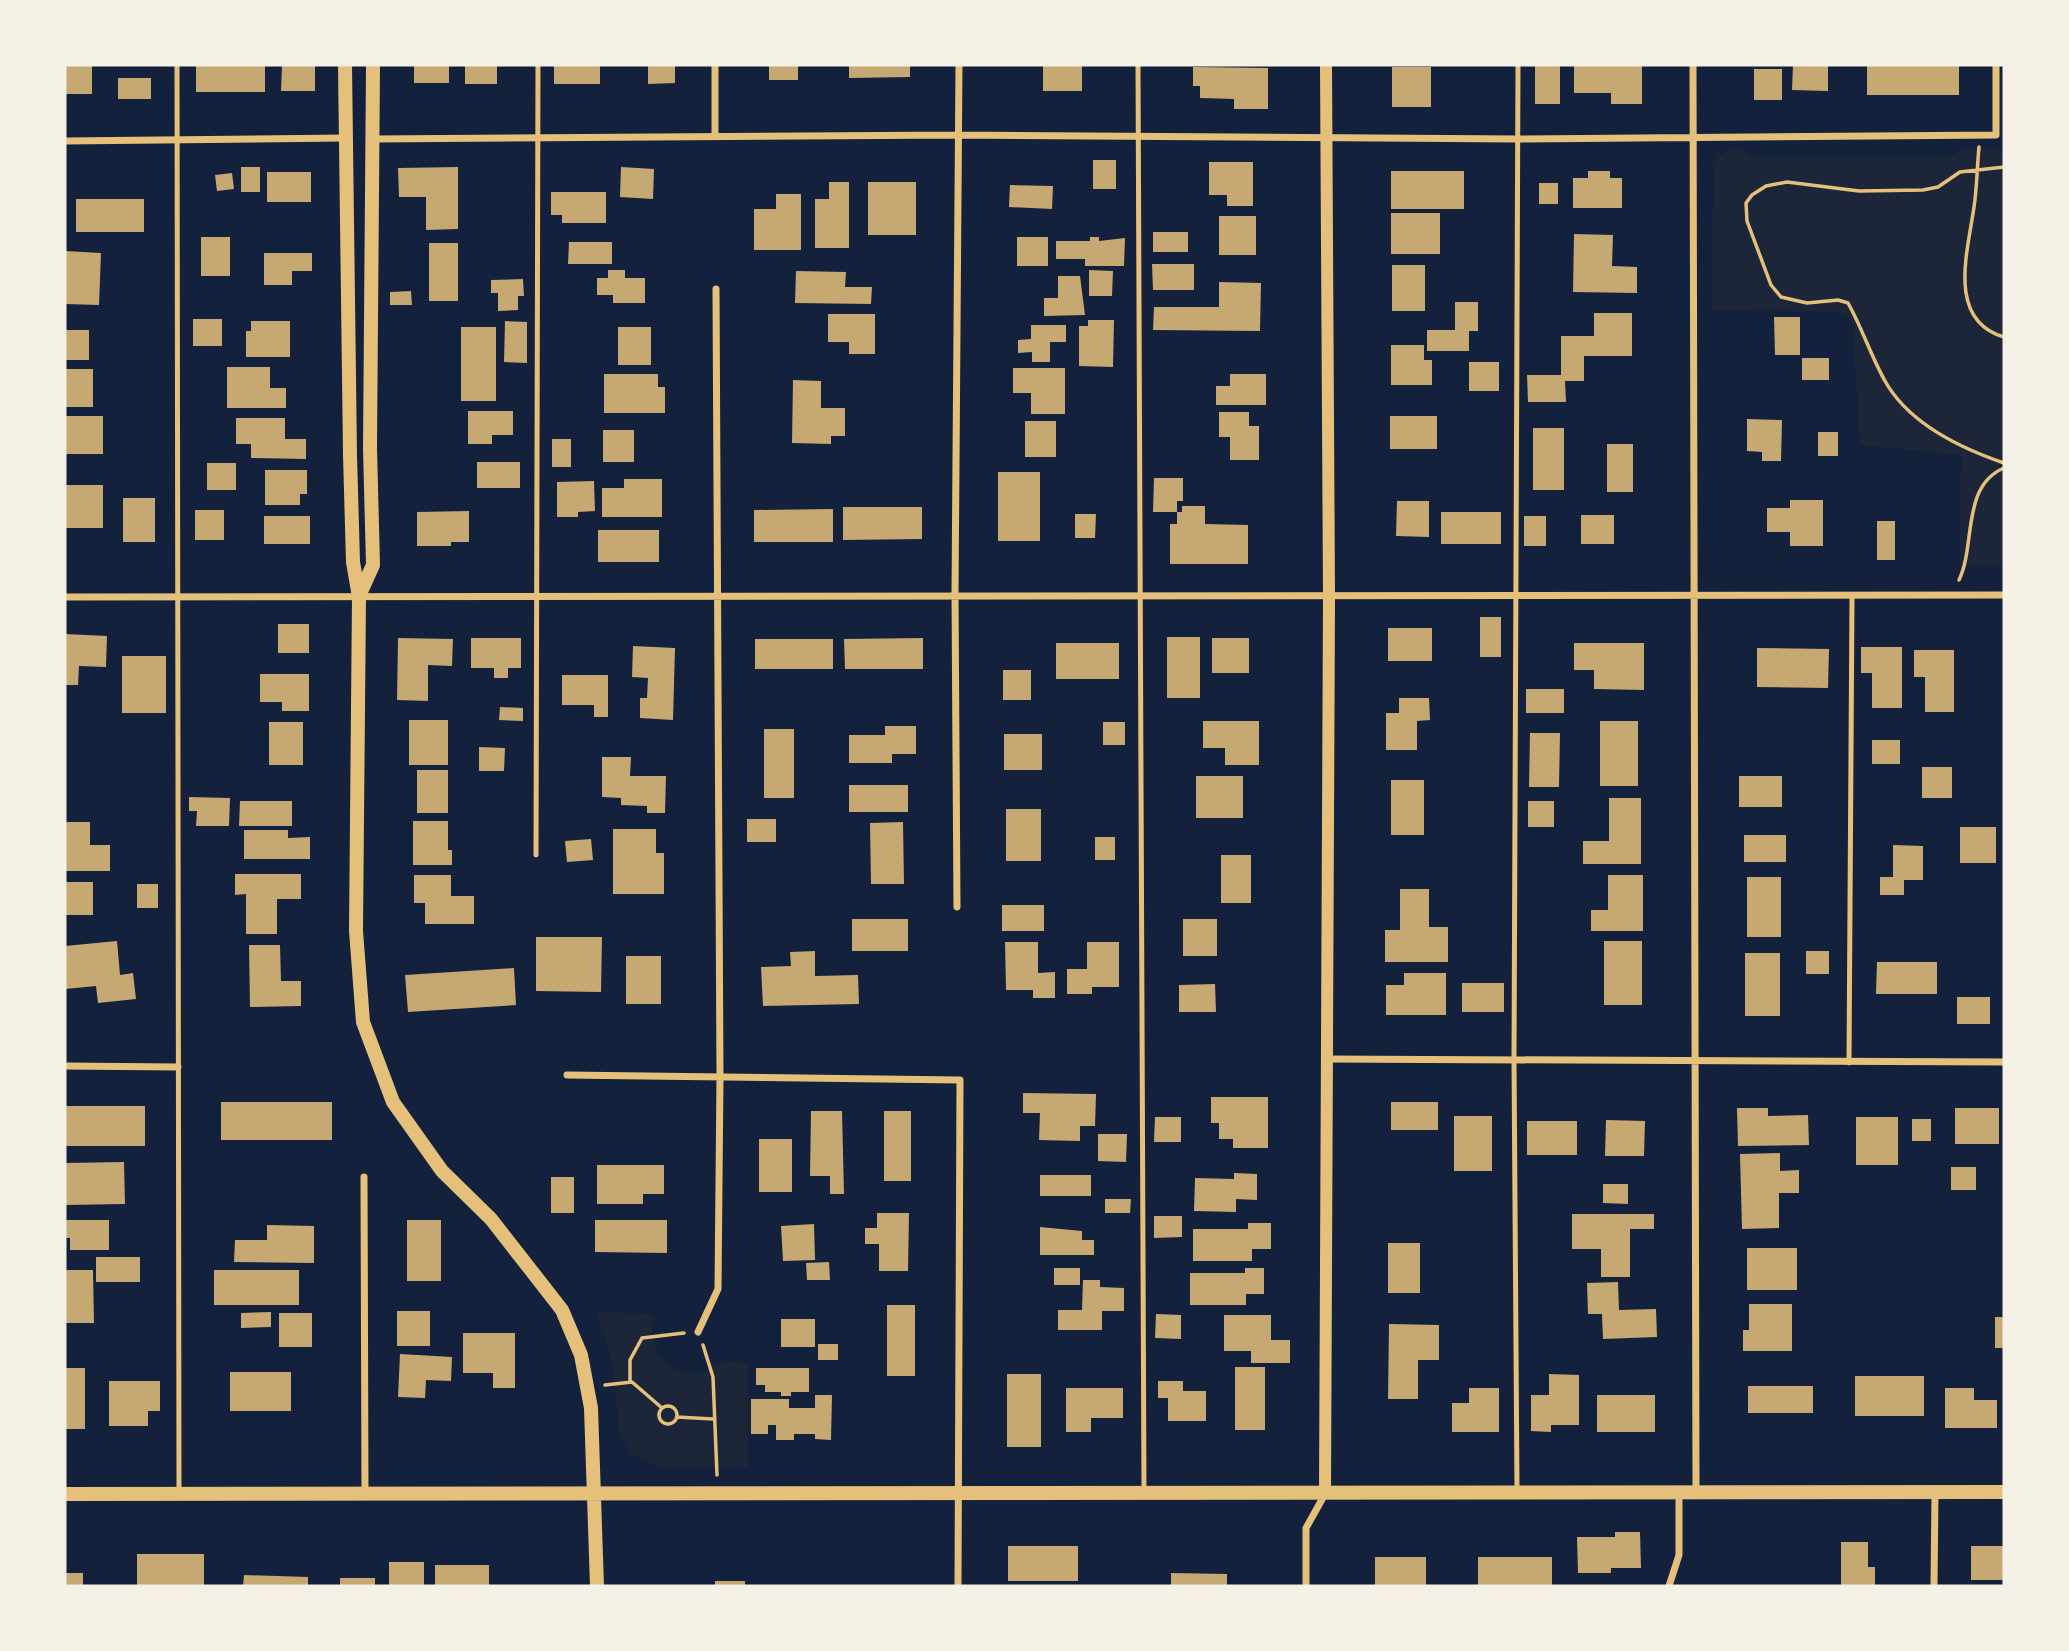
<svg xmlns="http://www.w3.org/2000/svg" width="2069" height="1651" viewBox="0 0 2069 1651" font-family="'Fira Sans',sans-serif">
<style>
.green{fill:#1d2539}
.building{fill:#c6a872}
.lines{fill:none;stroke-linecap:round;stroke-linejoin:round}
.path{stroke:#e5c07b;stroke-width:3.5}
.service{stroke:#e5c07b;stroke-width:5}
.minor{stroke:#e5c07b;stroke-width:7}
.tertiary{stroke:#e5c07b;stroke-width:12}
.secondary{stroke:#e5c07b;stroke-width:14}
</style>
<rect width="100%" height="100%" fill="#14213d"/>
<!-- green -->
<path class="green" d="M1730 149H1741L1753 157H1949L1963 149H2004V565H1959L1961 455 1860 445 1852 320 1834 312 1712 310 1713 167 1719 156Z
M597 1312 654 1314C647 1344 664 1378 699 1373 708 1372 713 1367 720 1364 727 1361 739 1363 748 1363V1467H657L632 1454 619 1430 612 1361Z"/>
<!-- building -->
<path class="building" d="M65 65H92V94H65Z
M196 65H265V92H196Z
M282 65H315V91H281Z
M414 65H449V83H414Z
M465 65H497V84H465Z
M554 65H600V84H554Z
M648 65H675V83L648 84Z
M769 65H798V80H769Z
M849 65H910V77L849 78Z
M1043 65H1082V91H1043Z
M1535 65H1560V104H1535Z
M1574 65H1642V104H1611V93H1574Z
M1793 65H1828V91L1792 90Z
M1867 65H1959V95H1867Z
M1193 67 1268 68V109H1234V99L1200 98V86H1193Z
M1392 67H1431V107H1392Z
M1754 69H1782V100H1754Z
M118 78H151V99H118Z
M1093 160H1116V189H1093Z
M1209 162H1253V206H1227V195H1209Z
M241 167H260V192H241Z
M458 167V229L426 230V197H399L398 168Z
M621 167 654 169 653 199 620 197Z
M1391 171H1464V209H1391Z
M1588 171H1610V178H1622V208H1573V178H1588Z
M267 172H311V202H267Z
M232 173 234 189 217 191 215 175Z
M829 182H849V248H815V199H829Z
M868 182H916V235H868Z
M1539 183H1558V204H1539Z
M1010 185 1053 186 1052 209 1009 207Z
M551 192H606V223H562V215H551Z
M776 194H801V250H754V209H776Z
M76 199H144V232H76Z
M1391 213H1440V254H1391Z
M1219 216H1256V255H1219Z
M1153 232H1188V252H1153Z
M1574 234 1613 235 1612 266 1637 267V293L1573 292Z
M201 237H230V276H201Z
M1017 237H1048V266H1017Z
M1090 237H1099V241L1125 238 1124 266H1085V259H1056V241H1090Z
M569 242H612V264H568Z
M429 243H458V301H429Z
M65 251 101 253 99 305 65 304Z
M264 253H312V271H292V285H264Z
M1152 264H1194V290H1153Z
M1392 265H1425V311H1392Z
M608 270H625V278H645V303H613V295H597V278H608Z
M1089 270 1113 271 1112 296H1089Z
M796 271 846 272 845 287H872L871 304 795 303Z
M1058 276H1080L1085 315 1044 316V298H1058Z
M523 279 524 296H518V310L498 311V293H491V280Z
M1219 282 1261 283 1260 331 1153 330 1154 307H1219Z
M411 291 412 305H390V292Z
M1455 302H1478V331H1469V351H1427V330H1455Z
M1594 313H1632V356H1584V381H1565L1566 402H1528L1527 375H1561V336H1594Z
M828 314H875V354H849V342H828Z
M1774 317H1800V355H1775Z
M193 319H222V346H193Z
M1088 320H1114L1113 367 1079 366V326H1088Z
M251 321H290V357H246V331H251Z
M505 321 527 322V363L504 362Z
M1031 325H1066V342H1050V362H1032V352L1018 353V340L1031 339Z
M461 327H496V401H461Z
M618 327H651V365H618Z
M65 330H89V360H65Z
M1391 345H1424V360H1432V385H1391Z
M1802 358H1829V380H1802Z
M1469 362H1499V391H1469Z
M227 367H270V388H286V408H227Z
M1013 368H1065V414H1031V393H1013Z
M65 369H93V407H65Z
M604 374H658V387H665V413H604Z
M1230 374H1266V405H1216V386H1230Z
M793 380 821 381V408H845V436H831V444L792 443Z
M468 411H513V435H492V444H468Z
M1219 412H1249V426H1259V460H1230V437H1219Z
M65 416H103V454H65Z
M1390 416H1437V449H1390Z
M236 418H285V439H306V459L251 458V444H236Z
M1747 419 1782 420 1781 461H1762V452L1747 451Z
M1025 421H1056V457H1025Z
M1533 428H1564V490H1533Z
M603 430H634V462H603Z
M1818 432H1838V456H1818Z
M552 439H571V467H552Z
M1607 444H1633V492H1607Z
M477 462H520V488H477Z
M207 463H236V490H207Z
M265 470H307V494H300V505H265Z
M998 472H1040V541H998Z
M1154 478H1183V501H1177V512H1153Z
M624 479H662V517H602V488H624Z
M594 481 595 511 578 512V517H557V482Z
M65 485H103V528H65Z
M123 498H155V542H123Z
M1790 500H1823V546H1790V532H1767V508H1790Z
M1397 501H1429V537L1396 536Z
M1182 506H1205V524L1248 525V564H1170V524H1177V512H1182Z
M843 507H922V539L843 540Z
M833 509V542H754V510Z
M195 510H224V540H195Z
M469 511V542H451V546H417V512Z
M1441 512H1501V544H1441Z
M1075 514H1096L1095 538H1075Z
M1581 515H1614V544H1581Z
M264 516H310V544H264Z
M1524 516H1546V546H1524Z
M1877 521H1895V560H1877Z
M598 530H659V562H598Z
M1480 617H1501V657H1480Z
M278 624H309V653H278Z
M1388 628H1432V661H1388Z
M65 634 107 636 106 667 79 666 78 685H65Z
M1167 637H1200V698H1167Z
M398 638 453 639 452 666 428 665V701L397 700Z
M471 638H521V668H508V678H494V668H471Z
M923 638V669H845L844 639Z
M1212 638H1249V673H1212Z
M755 639H833V669H755Z
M1056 643H1119V679H1056Z
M1574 643H1644V690L1594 689V670H1574Z
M633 646 675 648 673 720 640 718V698H647L648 678 632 677Z
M1861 647H1902V708H1872V673H1861Z
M1757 648 1829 649 1828 688 1757 687Z
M1914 650H1954V712H1925V677H1914Z
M122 656H166V713H122Z
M1003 670H1031V700H1003Z
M260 674H309V711H282V702H260Z
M562 675H608V717H594V705H562Z
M1526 689H1564V713H1526Z
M1399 698H1429L1430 720 1417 721V750H1386V713H1399Z
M500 707 523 708V721L499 720Z
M409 720H448V765H409Z
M1203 721H1259V765H1225V748H1203Z
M1600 721H1638V786H1600Z
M269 722H303V765H269Z
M1103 722H1125V745H1103Z
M885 726H916V754H892V763H849V735H885Z
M764 729H794V798H764Z
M1530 733H1560L1559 787H1529Z
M1004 734H1042V770H1004Z
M1872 740H1900V764H1872Z
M479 747 505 748 504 771H479Z
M602 757H631L630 776H666L665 813H647V806L621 805V798L602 797Z
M1922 767H1952V798H1922Z
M417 770H448V813H417Z
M1196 776H1243V818H1196Z
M1739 776H1782V807H1739Z
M1391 780H1424V835H1391Z
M849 785H908V812H849Z
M189 797 230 798 229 826H196L197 811H189Z
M1609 798H1641V864H1583V841H1609Z
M240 801H292V826H239Z
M1528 801H1554V827H1528Z
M1006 809H1041V861H1006Z
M747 819H776V842H747Z
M413 821H448V850H452V865H413Z
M65 822H90V845H110V871H65Z
M903 822 904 884H871L870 823Z
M1960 827H1996V863H1960Z
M613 829H656V853H664V894H613Z
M244 830H288V838L310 837V859H244Z
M1744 835H1786V862H1744Z
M1095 837H1115V860H1095Z
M591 839 593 860 567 862 565 841Z
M1893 845 1923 846V880H1904V895H1880V877H1893Z
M1221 855H1251V903H1221Z
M235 874H301V899H277V934H246V894L235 895Z
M414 875H451V896H474V924H425V903H414Z
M1608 875H1643V931H1591V910H1608Z
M1747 877H1781V937H1747Z
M65 882H93V915H65Z
M137 884H158V908H137Z
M1400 889H1429V927H1448V962H1385V930H1400Z
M1002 905H1044V931H1002Z
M852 919H908V951H852Z
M1183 919H1217V956H1183Z
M536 937H602L601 992 536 991Z
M117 941 120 975 133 973 136 999 98 1003 96 986 65 989V946Z
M1604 941H1642V1005H1604Z
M1005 942H1038V973L1055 972V998H1033V990H1006Z
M1087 942H1119V987H1092V994H1067V969H1087Z
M249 945H280L281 981H301V1006L250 1007Z
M815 951V976L858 975 859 1004 763 1006 761 967 791 966 790 952Z
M1806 951H1829V974H1806Z
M1745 953H1780V1016H1745Z
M626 956H661V1004H626Z
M1877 962H1937V994H1876Z
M514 968 516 1005 408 1012 405 975Z
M1404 973H1446V1015H1386V985H1404Z
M1462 983H1504V1012H1462Z
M1215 984 1216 1012H1179V985Z
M1957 997H1990V1024H1957Z
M1023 1093 1096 1094 1095 1126H1080V1141L1039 1140 1040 1113H1023Z
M1211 1097H1268V1148H1233V1139H1219V1123H1211Z
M221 1102H332V1140H221Z
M1391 1102H1438V1130H1391Z
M65 1106H145V1146H65Z
M1737 1108H1768V1116L1808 1115 1809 1145 1738 1146Z
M1955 1108H1999V1144H1955Z
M811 1111H842L844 1194H830V1176H810Z
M884 1111H911V1181H884Z
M1454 1116H1492V1171H1454Z
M1155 1117H1181V1142H1154Z
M1856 1117H1898V1165H1856Z
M1912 1119H1931V1141H1912Z
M1606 1120 1645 1121 1644 1156H1605Z
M1527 1121H1577V1155H1527Z
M1098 1134H1127L1126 1162 1098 1161Z
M759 1139H792V1192H759Z
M1780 1153V1171L1799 1170V1193H1779V1228L1742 1229 1740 1154Z
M124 1162 125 1204 65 1205V1163Z
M597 1165H664V1194H643V1204H597Z
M1951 1167H1976V1190H1951Z
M1234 1173 1257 1174V1200L1236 1199V1212L1194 1211 1195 1178 1234 1179Z
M1040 1175H1091V1196H1040Z
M551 1177H574V1213H551Z
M1603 1184H1628V1204L1603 1203Z
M1105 1199H1131L1130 1213H1105Z
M877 1213H909L908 1271H879V1244H865V1228H877Z
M1572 1214H1654V1229H1630V1277H1601V1249H1572Z
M1154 1216H1182V1237L1154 1238Z
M65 1220H109V1250H70V1238H65Z
M407 1220H441V1281H407Z
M595 1220H667V1253L595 1252Z
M1248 1223H1271V1249H1252V1261H1193V1229H1248Z
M814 1224 815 1260 783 1261 781 1226Z
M267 1225 314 1226V1263L234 1262 235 1240H267Z
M1040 1227 1082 1231V1240H1094V1255H1040Z
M1388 1243H1420V1293H1388Z
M1747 1248H1797V1290H1747Z
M96 1257H140V1282H96Z
M829 1262 830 1280H807L806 1263Z
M1054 1268H1080V1285H1054Z
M1245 1268H1264V1294H1246V1305H1190V1273H1245Z
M65 1270H93L94 1323H65Z
M214 1270H299V1305H214Z
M1083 1280H1100V1287L1124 1288V1311H1102V1330H1058V1310H1082Z
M1618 1282 1619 1310 1656 1309 1657 1337 1603 1339 1602 1314H1588L1587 1283Z
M1749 1304H1792V1351H1743V1330H1749Z
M887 1305H915V1376H887Z
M397 1311H430V1346H397Z
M271 1312V1327L241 1328V1313Z
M279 1313H312V1347H279Z
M1156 1314 1181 1315V1339L1155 1338Z
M1224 1315H1271V1340H1290V1363H1251V1351H1224Z
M1995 1317H2004V1348H1995Z
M781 1319H815V1347H781Z
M1389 1324 1439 1325V1360H1418V1399H1388Z
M463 1333H515V1388H493V1373H463Z
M818 1344H838V1360H818Z
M400 1354 452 1357 451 1381 426 1380 425 1398 398 1397Z
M1235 1367H1265V1430H1235Z
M65 1368H85V1429H65Z
M756 1368H809V1392H791V1396H781V1392H765V1385H756Z
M230 1372H291V1411H230Z
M1007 1374H1041V1447H1007Z
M1549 1374 1579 1375V1425H1551V1432L1531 1431V1395H1549Z
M1855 1376H1924V1416H1855Z
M109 1381H160V1411H148V1426H109Z
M1158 1381H1183V1391H1206V1421H1168V1398H1158Z
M1748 1386H1813V1413H1748Z
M1066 1388H1123V1418H1091V1432H1066Z
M1469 1388H1499V1432H1452V1403H1469Z
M1945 1388H1974V1400H1997V1428H1945Z
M815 1395H832L831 1440 815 1439V1434H794V1440H776V1425H768V1434H751V1399H789V1408H815Z
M1597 1395H1655V1432H1597Z
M1615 1532H1640L1641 1568H1611V1573H1578L1577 1537H1615Z
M1841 1542H1868V1567H1875V1586H1841Z
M1008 1546H1078V1581H1008Z
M1971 1546H2004V1580H1971Z
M137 1554H204V1586H137Z
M1375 1557H1426V1586H1375Z
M1478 1557H1552V1586H1478Z
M389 1562H424V1586H389Z
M435 1565H489V1586H435Z
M65 1573H83V1586H65Z
M1171 1573 1227 1574V1586H1171Z
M244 1575 308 1577V1586H243Z
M340 1578H375V1586H340Z
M715 1581H745V1586H715Z"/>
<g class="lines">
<!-- path -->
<path class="path" d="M1979 147C1977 167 1977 188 1974 207 1968 251 1946 320 2004 337
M2004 167 1960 172 1938 187 1923 190 1859 191 1787 182 1766 186 1752 195 1746 203 1747 221 1771 285 1781 297 1807 303 1838 300 1848 303C1862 328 1871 356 1885 381 1909 424 1960 448 2004 463
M1959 580C1976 545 1961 486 2004 468
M703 1345 713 1377 717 1475
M630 1381V1360L642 1338 684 1333
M605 1385 632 1382 662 1408
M659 1415a9 9 0 1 1 18 0a9 9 0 1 1-18 0Z
M677 1417 713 1419"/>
<!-- service -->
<path class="service" d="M177 65 179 1493
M1138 65 1144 1493
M536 855 538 65
M1849 1063 1852 597
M1517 1490 1514 1060 1518 65"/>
<!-- minor -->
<path class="minor" d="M715 65V136
M1693 65 1696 1492
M373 139 958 135 1518 139 1996 135V65
M65 141 345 138
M65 597 2004 595
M957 907 955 594 959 65
M1327 1059 2004 1062
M65 1066 178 1067
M567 1075 960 1080 958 1586
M364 1177 365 1494
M698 1332 718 1289 720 1077 716 289
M1306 1586V1528L1325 1494
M1669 1586 1679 1555V1493
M1934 1586 1935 1493"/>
<!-- tertiary -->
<path class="tertiary" d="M1325 1492 1329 597 1326 65"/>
<!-- secondary -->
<path class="secondary" d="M345 65 350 455 353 562 359 597 356 931 363 1022 393 1102 442 1171 491 1219 562 1310 581 1355 591 1408 597 1586
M359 596 373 565 370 448 373 65
M65 1494 2004 1492"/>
</g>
<!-- border -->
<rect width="2069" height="1651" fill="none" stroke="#f6f1e7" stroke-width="133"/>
</svg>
